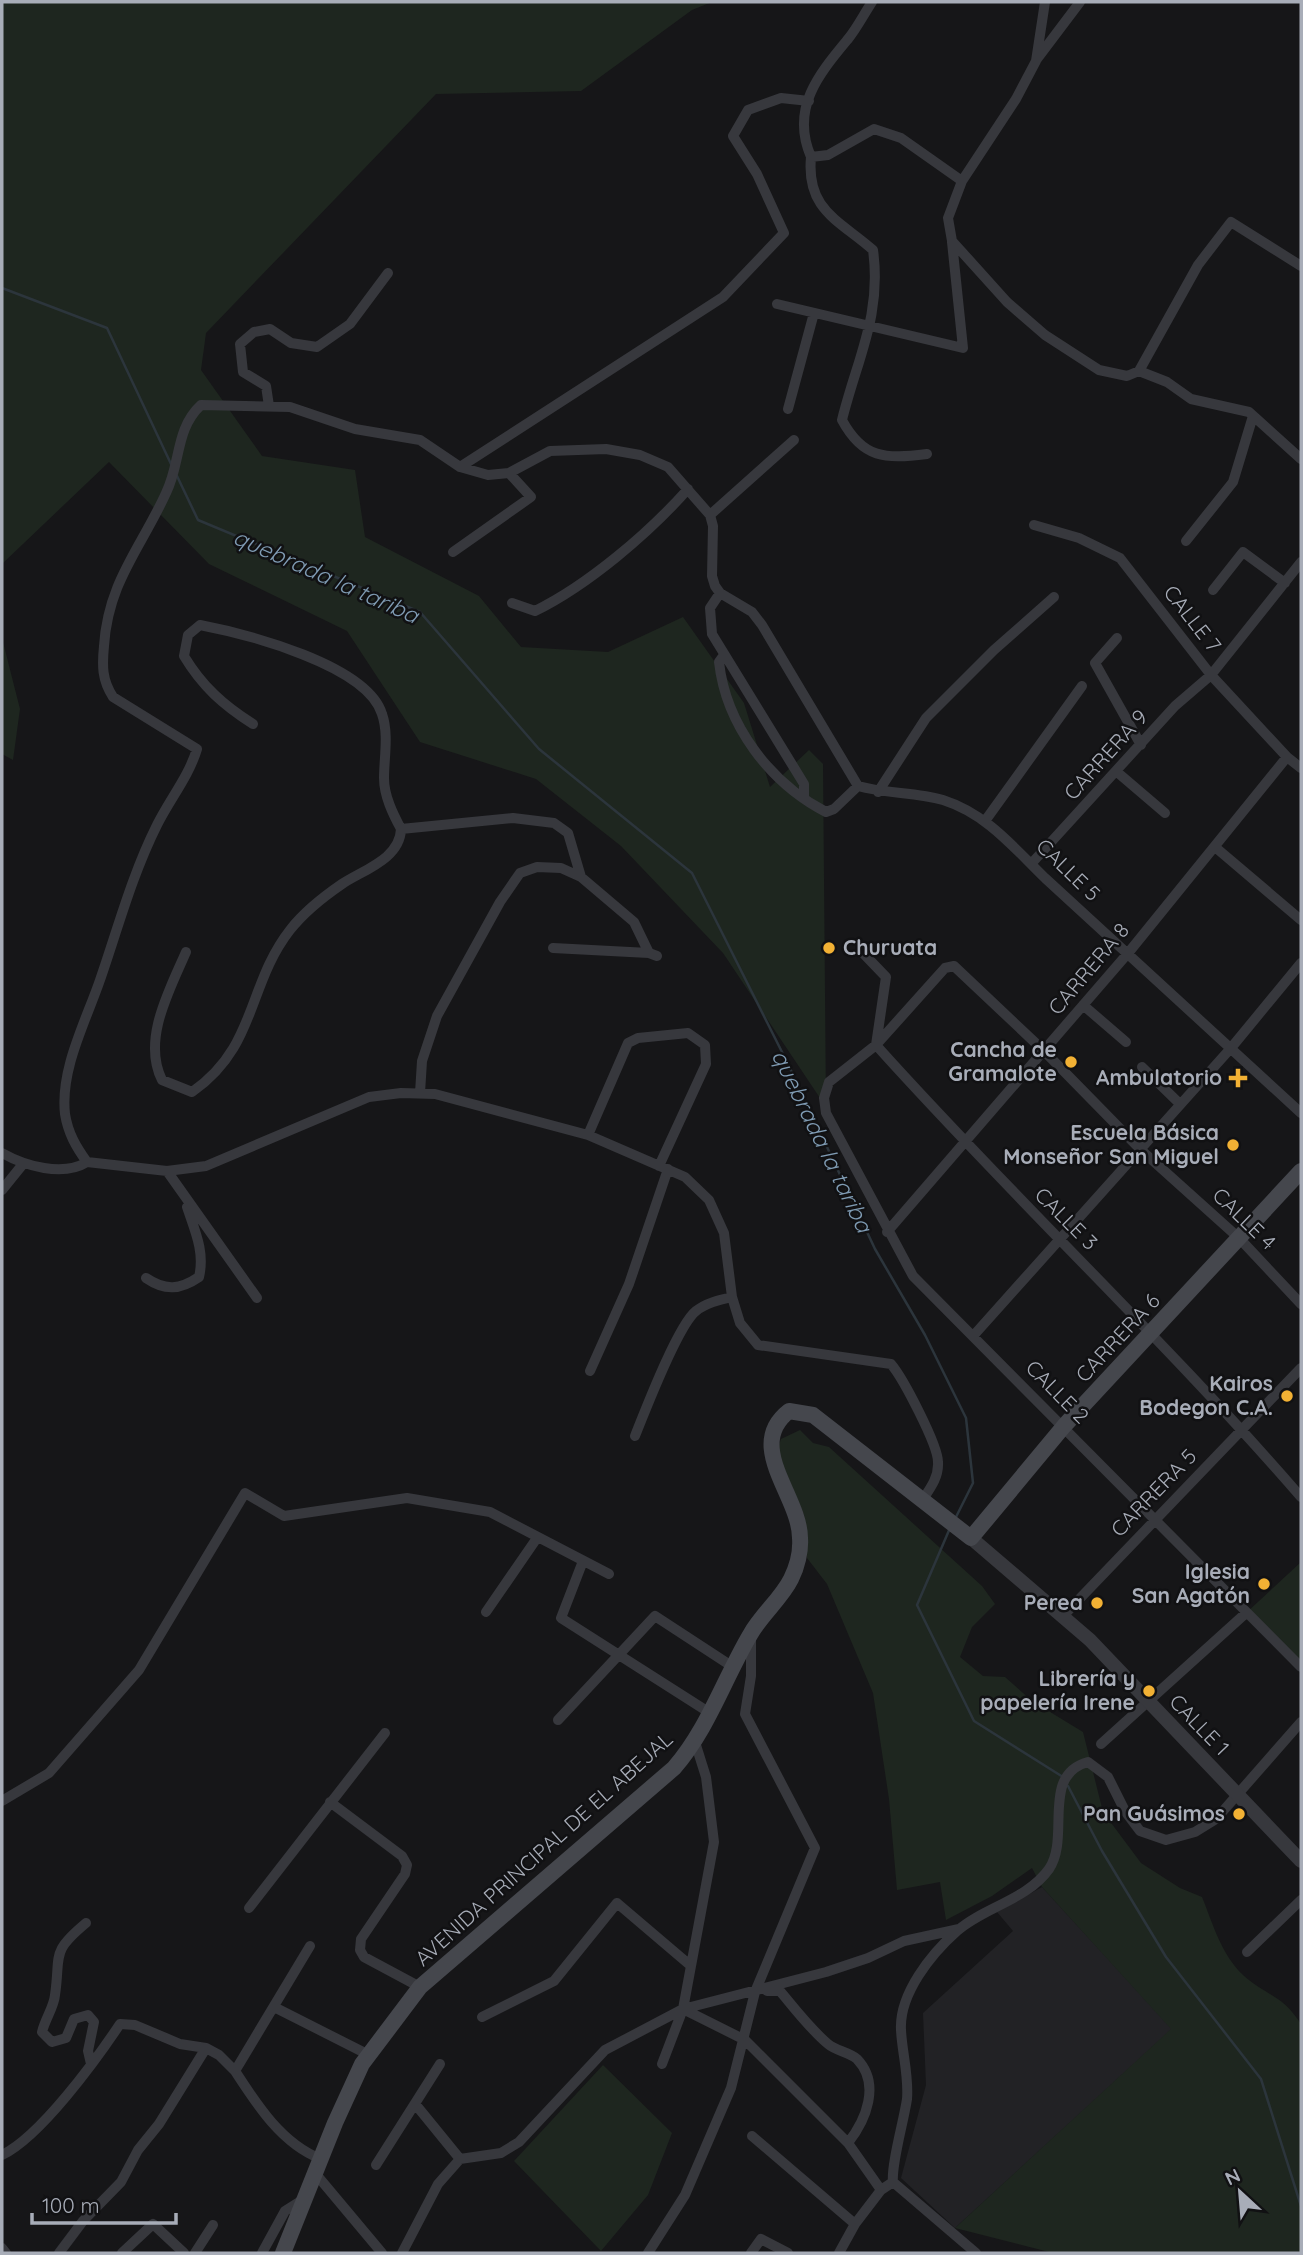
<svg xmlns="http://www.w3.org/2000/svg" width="1303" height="2255" viewBox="0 0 1303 2255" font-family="Quicksand,sans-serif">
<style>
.built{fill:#222225}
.green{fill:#1e261f}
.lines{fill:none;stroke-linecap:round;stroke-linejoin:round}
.stream{stroke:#2c353c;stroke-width:2.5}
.minor{stroke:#37383d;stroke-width:10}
.tertiary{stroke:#37383d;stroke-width:14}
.secondary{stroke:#45474d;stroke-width:16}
.poi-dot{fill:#f2b134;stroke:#111113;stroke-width:2.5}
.labels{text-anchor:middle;stroke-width:5;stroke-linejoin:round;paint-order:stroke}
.street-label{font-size:21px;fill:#a8adb8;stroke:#111113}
.poi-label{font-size:21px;font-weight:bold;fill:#a8adb8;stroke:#111113;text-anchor:end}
.water-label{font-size:23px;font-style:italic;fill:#7f9bb3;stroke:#111113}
</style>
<rect width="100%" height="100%" fill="#161618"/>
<!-- built -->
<path class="built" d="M1042 1887 1172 2029 955 2228 901 2178 926 2085 923 2013 1013 1931 997 1912Z"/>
<!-- green -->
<path class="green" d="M2 2H712L692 10 581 91 436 94 206 333 201 370 262 456 355 470 365 537 479 596 521 647 608 652 683 617 744 703 770 787 809 750 823 764 826 1107 723 953 621 846 536 779 420 742 347 631 209 564 109 462 2 564Z
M2 638 20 709 13 760 2 754Z
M800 1430 813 1443 829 1447 982 1586 995 1604 972 1627 960 1657 983 1676 1005 1677 1032 1701 1083 1732 1103 1812 1141 1863 1180 1888 1202 1897C1213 1924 1221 1954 1243 1975 1266 1996 1282 1994 1301 2024V2253H1053L955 2228 1171 2029 1042 1887 1032 1868 992 1896 946 1920 940 1882 897 1890 889 1799 873 1693 827 1584 807 1558 804 1515 777 1451 781 1439Z
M1301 1562V1667L1246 1613Z
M603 2065 672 2133 648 2195 601 2251 514 2161Z"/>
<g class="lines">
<!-- stream -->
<path class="stream" d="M2 288 107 328 171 464
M177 476 198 520 420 612 539 749 692 873 786 1060 875 1249 925 1335 966 1418 973 1483 955 1519
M950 1528 917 1605 974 1721 1063 1777
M1068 1786 1102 1851 1166 1957 1261 2079 1301 2206"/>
<!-- minor -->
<path class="minor" d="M872 2C864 14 857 28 848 39 819 74 790 108 811 157L828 155 874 129 901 138 962 181
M1045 2 1036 61 1016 99 962 181 948 218 952 241 1007 302 1045 335 1099 370 1127 376 1139 371 1167 382 1191 399 1249 412 1301 459
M1037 59 1080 2
M811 157C806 210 839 220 873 250 882 315 857 359 842 420 863 459 885 459 927 454
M777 304 963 348 952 242
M1139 371 1198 265 1231 222 1301 266
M269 406 266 386 243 372 240 344 254 332 270 329 291 343 317 347 350 324 388 273
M788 409 814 313
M460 467 723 297 784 233 757 174 733 136 748 110 781 98 809 101
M710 515 794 440
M1034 525 1079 538 1120 558 1211 675 1287 757 1301 768
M1186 541 1233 482 1253 416
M453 552 531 497 509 473
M1213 590 1243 552 1285 583
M720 593 710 608 712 634 804 784V797
M512 603 535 611C588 585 649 533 688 489
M1117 638 1095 663 1141 745
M724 655 719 662C726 725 770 783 826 812L834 809 858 786
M253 724C223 705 202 686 184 656L188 635 200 625C247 634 367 665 382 714 389 734 384 758 384 778 384 796 393 814 401 829
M1117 772 1165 813
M878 792 926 718 994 650 1054 597
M985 821 1082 686
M1215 847 1301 920
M1031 864 1175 706 1211 675 1301 562
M553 948 649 953
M861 951 886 977 876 1045C1014 1199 1166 1341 1301 1497
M186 952C169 991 142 1040 162 1080L192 1092C257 1047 247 985 290 930 304 912 323 897 342 884 363 870 400 859 401 829L513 818 554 823 568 833 581 877 634 922 649 953 657 956
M1083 1005 1126 1042
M1142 1067 1180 1104
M420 1093 422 1061 437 1016 500 902 520 873 537 867 561 868 581 877
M588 1135 628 1043 638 1038 688 1033 705 1045 706 1064 659 1166
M2 1153C25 1166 63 1177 87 1162
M167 1171 257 1298
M2 1190 23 1164
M887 1232 1129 952 1287 757
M146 1278C165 1291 180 1290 199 1277 205 1252 195 1231 187 1207
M1301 1304 1240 1239 1141 1150 1044 1051 954 966 945 968 876 1045 829 1082 824 1098 826 1113 913 1276 1301 1667
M974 1335 1231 1048 1301 963
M590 1371 629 1284 668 1169
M635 1436C645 1411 678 1325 696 1311 706 1303 719 1300 732 1297
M921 1502C929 1490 939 1478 938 1462 938 1445 903 1378 891 1364L758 1345 740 1323 732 1297 724 1233 709 1200 685 1177 588 1135 435 1094 401 1093 369 1097 206 1166 167 1171 87 1162C76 1147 68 1133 65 1114 60 1069 86 1021 100 980 118 928 132 875 157 825 170 799 189 776 197 749L113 697C102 680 102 666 104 646 108 582 141 548 166 493 181 463 175 429 201 405L290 407 355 429 420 440 460 467 488 475 509 473 550 451 606 449 640 455 668 467 710 515 713 526 712 576 715 586 720 593 752 612 762 625 858 786C886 794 916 792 943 800 987 814 1014 848 1045 878L1301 1113
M583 1561 561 1618 710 1713
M486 1612 537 1538
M1064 1615 1301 1368
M558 1720 655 1616 733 1667
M1101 1744 1246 1613
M2 1801 49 1773 139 1670 245 1493 284 1516 407 1498 490 1512 609 1574
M330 1802 402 1856 407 1865 405 1874 361 1939 360 1950 364 1957 420 1987
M249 1908 385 1733
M86 1923C50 1953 61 1954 55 1995 54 2007 45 2019 42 2032L52 2042 66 2038 74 2019 88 2015 94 2022 88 2051 91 2064
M310 1946 235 2071C257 2105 282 2144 321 2159
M1247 1952 1301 1900
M767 1991H780C795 2009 810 2029 828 2044 836 2051 849 2052 857 2059 881 2084 866 2120 848 2143
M276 2008 369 2055
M683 2009 745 2040 848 2143 881 2190 893 2182
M482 2017 554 1981 617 1903 691 1966
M662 2064 683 2009 714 1842 706 1777 695 1742
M416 2105 460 2159
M752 2136 855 2224
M2 2155C40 2137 96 2060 120 2024L135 2025 180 2044 206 2048 219 2055 235 2071
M376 2165 440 2064
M315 2173 382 2253
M2 2248 6 2253
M59 2253 83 2221 121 2182 138 2150 159 2124 206 2048
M122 2253 153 2224 184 2253
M195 2253 213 2225
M262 2253 285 2211 304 2199
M402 2253 438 2184 460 2159 501 2153 519 2142 605 2050 683 2009 826 1972 868 1958 904 1941 959 1929
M648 2253 685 2195 731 2088 755 1992 815 1848 745 1714 751 1676V1637
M751 2253 761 2239 788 2253
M839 2253 855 2224 881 2190
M976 2253 893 2182C891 2165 904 2120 907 2099 909 2076 902 2052 901 2030 899 1994 931 1954 957 1931 984 1907 1027 1900 1049 1869 1071 1837 1040 1775 1088 1762L1108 1777 1125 1811 1140 1831 1166 1840 1195 1832 1216 1819 1301 1722"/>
<!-- tertiary -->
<path class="tertiary" d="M971 1538 1090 1640 1301 1861"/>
<!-- secondary -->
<path class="secondary" d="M283 2253 335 2123 362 2064 420 1987 674 1768C708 1729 724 1679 750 1635 761 1615 781 1599 791 1579 797 1567 801 1551 800 1538 800 1496 744 1446 789 1411L813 1415 971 1538 1064 1426 1301 1171"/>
</g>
<!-- markers -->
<g class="poi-dot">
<circle cx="829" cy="948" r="7"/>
<circle cx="1071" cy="1062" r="7"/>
<path d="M1234.5 1067.5h7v7h7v7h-7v7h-7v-7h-7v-7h7z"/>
<circle cx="1233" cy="1145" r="7"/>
<circle cx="1287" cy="1396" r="7"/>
<circle cx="1264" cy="1584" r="7"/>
<circle cx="1097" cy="1603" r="7"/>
<circle cx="1149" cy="1691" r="7"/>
<circle cx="1239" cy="1814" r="7"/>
</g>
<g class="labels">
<!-- street labels -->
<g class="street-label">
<text transform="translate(1192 619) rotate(52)" y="7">CALLE 7</text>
<text transform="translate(1106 755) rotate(-48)" y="7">CARRERA 9</text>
<text transform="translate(1068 870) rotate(44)" y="7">CALLE 5</text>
<text transform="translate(1089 969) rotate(-50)" y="7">CARRERA 8</text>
<text transform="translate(1066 1219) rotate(45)" y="7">CALLE 3</text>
<text transform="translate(1244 1219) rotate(44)" y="7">CALLE 4</text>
<text transform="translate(1118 1338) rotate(-47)" y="7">CARRERA 6</text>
<text transform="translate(1057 1392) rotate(45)" y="7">CALLE 2</text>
<text transform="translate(1154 1493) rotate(-46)" y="7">CARRERA 5</text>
<text transform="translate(1199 1725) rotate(46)" y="7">CALLE 1</text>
<text transform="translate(544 1849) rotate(-42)" y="7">AVENIDA PRINCIPAL DE EL ABEJAL</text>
</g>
<!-- poi labels -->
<g class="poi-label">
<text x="843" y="955" text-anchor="start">Churuata</text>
<text x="1057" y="1057">Cancha de<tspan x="1057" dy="24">Gramalote</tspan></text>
<text x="1222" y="1085">Ambulatorio</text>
<text x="1219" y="1140">Escuela Básica<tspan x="1219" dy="24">Monseñor San Miguel</tspan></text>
<text x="1273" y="1391">Kairos<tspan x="1273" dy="24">Bodegon C.A.</tspan></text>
<text x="1250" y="1579">Iglesia<tspan x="1250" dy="24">San Agatón</tspan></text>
<text x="1083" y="1610">Perea</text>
<text x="1135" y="1686">Librería y<tspan x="1135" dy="24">papelería Irene</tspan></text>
<text x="1225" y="1821">Pan Guásimos</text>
</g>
<!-- water labels -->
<g class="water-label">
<text transform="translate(326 576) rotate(24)" y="8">quebrada la tariba</text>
<text transform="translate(822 1141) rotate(64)" y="8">quebrada la tariba</text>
</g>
</g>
<!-- border -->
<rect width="1303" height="2255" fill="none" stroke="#a8adb8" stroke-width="7"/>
<!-- north arrow -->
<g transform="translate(1240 2192) rotate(334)" stroke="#111113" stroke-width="5" paint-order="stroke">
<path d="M0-5L12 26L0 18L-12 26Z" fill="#a8adb8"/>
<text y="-10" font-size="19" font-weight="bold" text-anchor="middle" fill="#a8adb8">N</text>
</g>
<!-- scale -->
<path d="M32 2213v10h144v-10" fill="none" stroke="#a8adb8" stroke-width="3.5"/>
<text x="42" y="2213" font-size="21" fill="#a8adb8" stroke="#111113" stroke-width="5" paint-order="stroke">100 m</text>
</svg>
